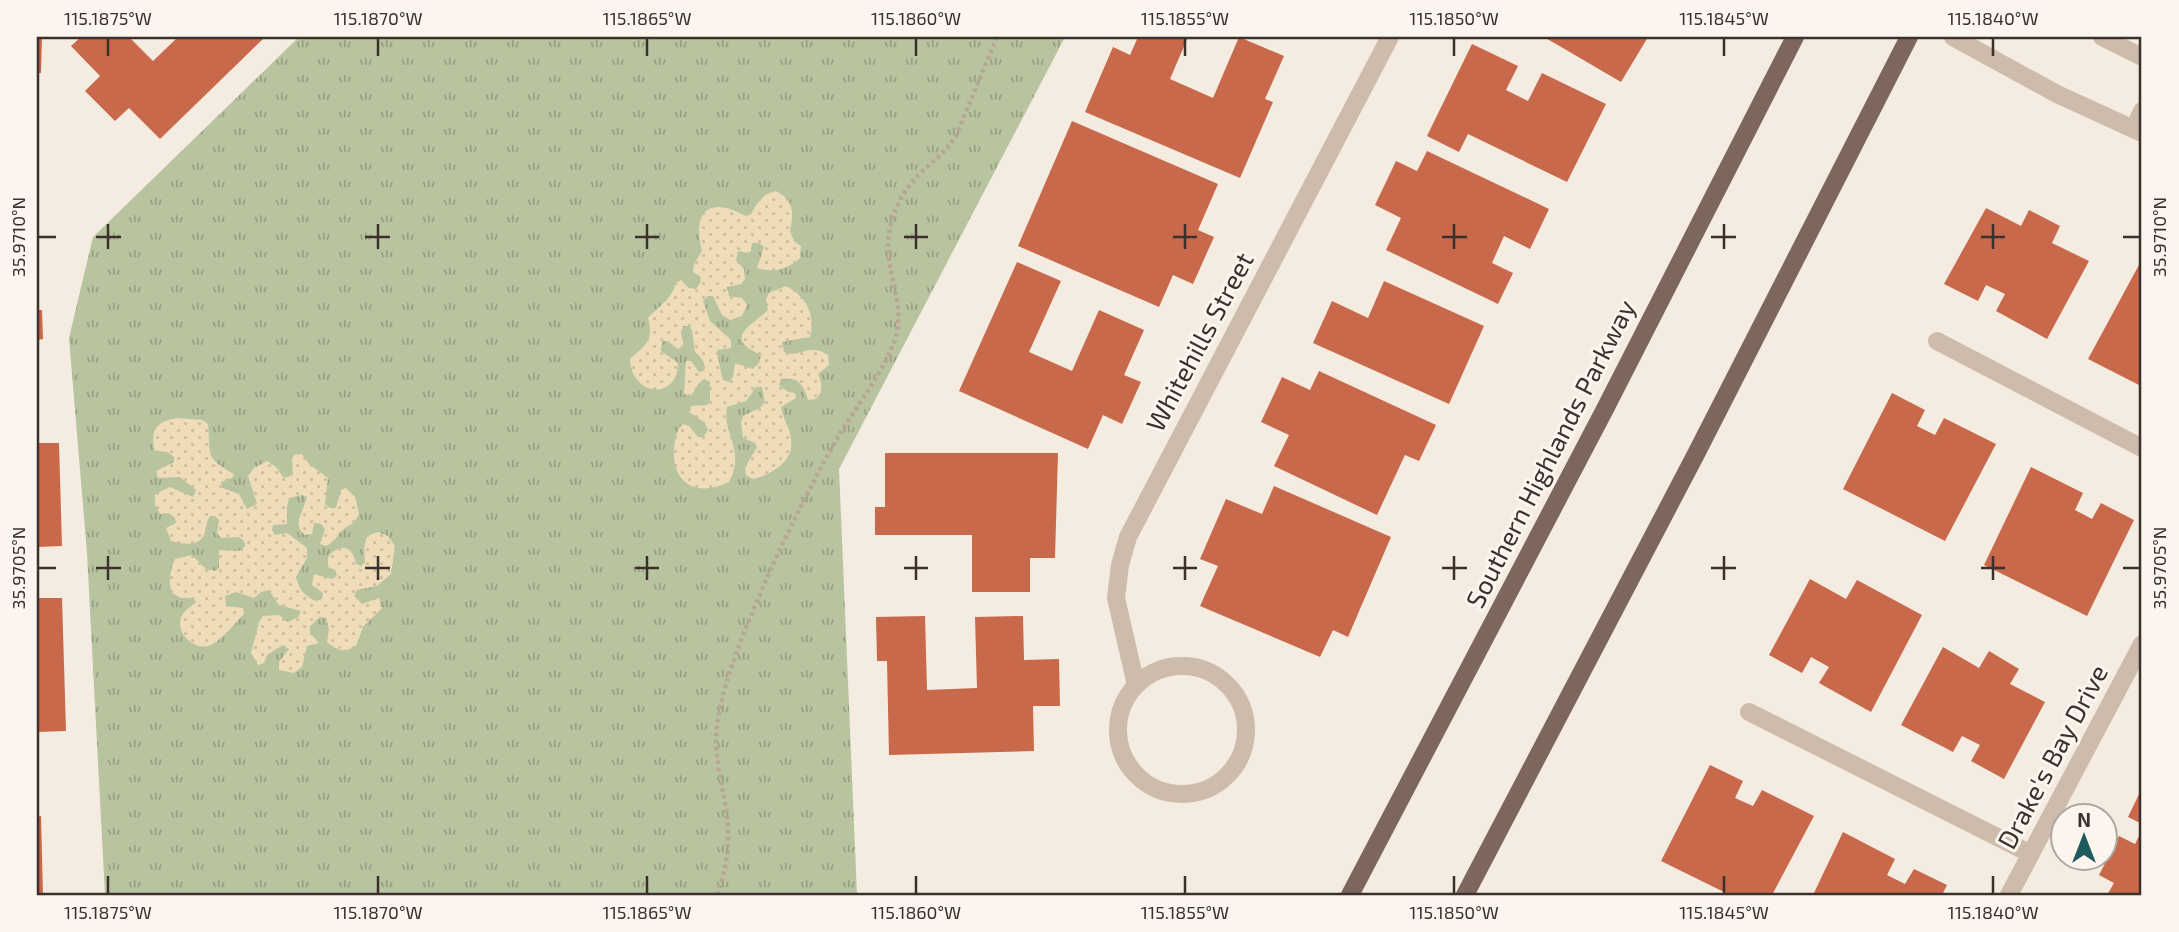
<svg xmlns="http://www.w3.org/2000/svg" width="2179" height="932" viewBox="0 0 2179 932" font-family="'Exo 2',sans-serif">
<style>
.grass{fill:url(#grass-tufts)}
.sand{fill:url(#sand-dots)}
.building{fill:#c8694b}
.lines{fill:none;stroke-linecap:round;stroke-linejoin:round}
.path{stroke:#b9a596;stroke-width:4.5;stroke-dasharray:3.5 3.5;stroke-linecap:butt}
.minor{stroke:#cdbbac;stroke-width:18}
.major{stroke:#7d675c;stroke-width:18}
.ticks{fill:none;stroke:#3b302b;stroke-width:2.5}
.labels{text-anchor:middle;stroke-width:6;stroke-linejoin:round;paint-order:stroke}
.street-label{font-size:26px;fill:#3b302b;stroke:#fbf5ee}
.neatline{fill:none;stroke:#3b302b;stroke-width:2.5}
.ticks-label{font-size:18px;text-anchor:middle;fill:#3b302b}
</style>
<defs>
<pattern id="grass-tufts" width="24" height="20" patternUnits="userSpaceOnUse" patternTransform="scale(1.75)"><rect width="24" height="20" fill="#b8c4a0"/><path d="M3 7l-1-3M5 7V3M7 7l1-3M15 17l-1-3M17 17v-4M19 17l1-3" fill="none" stroke="#97a083"/></pattern>
<pattern id="sand-dots" width="8" height="8" patternUnits="userSpaceOnUse" patternTransform="scale(1.75)"><rect width="8" height="8" fill="#efdcb8"/><path d="M2 2h.1M6 6h.1" fill="none" stroke="#cebd9e" stroke-width="1.8" stroke-linecap="round"/></pattern>
</defs>
<rect width="100%" height="100%" fill="#f4ebe1"/>
<!-- grass -->
<path class="grass" d="M299 37H1065L839 469 857 895H105L87 553 69 338 93 237Z"/>
<!-- sand -->
<path class="sand" d="M776 191C794 200 794 213 790 231L794 241 801 246 800 258C787 270 774 273 757 268L764 247 759 243H752L751 251 747 253 738 251 736 260 744 269 745 279 741 284 727 287 729 296 742 298 747 305 742 316 730 320 722 315 713 296H708L703 301 710 321 731 340V348L717 350C718 358 721 373 723 380L729 382 733 377 735 363 753 369 759 363 761 355C723 338 749 328 768 310L766 300 769 293 786 286C806 296 816 315 810 337L782 342 784 352C799 359 808 342 828 355L829 365 818 374C822 384 824 390 816 399L808 400C803 384 799 377 781 379L779 385 788 392 795 393 796 398 781 407C783 419 790 427 791 439 795 461 771 475 753 479L746 475 745 467 757 447 755 443 743 438 741 422 743 416 760 408 765 402 762 387H756L746 401 727 407C722 435 746 449 729 482 699 497 672 486 674 449 675 439 676 430 683 424L689 426 698 437H703L708 430 704 422 689 412 691 406 707 405 710 401V382L704 379 699 383 691 396 684 394 686 361H691L699 372 704 371C706 362 701 357 695 352L692 330 689 326H683L681 334 684 346 678 349 668 341H662L661 351 678 363C678 400 632 398 630 359 646 344 654 342 648 318 659 306 671 300 676 283L681 280 689 288 696 289 700 283 701 277 693 272 694 264 702 251C692 212 708 195 746 216L751 214C758 202 762 194 776 191Z
M177 418 202 420 208 424C211 455 204 458 234 474L232 478 221 482 222 488 239 494 247 509 257 504 248 476 254 468 267 461 276 467 284 478 293 475 292 459 294 455 302 454 309 464 328 478 325 504 330 508H336L341 490 346 488 355 497 359 514C352 528 353 521 343 530 335 536 337 541 326 546L320 544 325 529 321 524 314 523 312 534 305 535 300 530 298 522 307 497 302 495 289 498 287 507V524L273 525 272 530 275 535 287 533 307 548V558L296 577C299 589 304 596 316 601L322 599 323 593 312 585 314 574 332 579 337 576 335 570 328 567V557C340 542 353 546 356 564L361 566 365 562 364 548 367 536 378 532 388 536 395 546 391 574 377 586 357 590 354 596 362 604 379 598 382 608 363 627 356 646C344 653 338 651 327 642L329 629 326 618 320 617 310 626V633L319 643 307 646 302 667 294 673 279 670V662L289 649 283 645 267 655 264 663 258 665 251 653 259 622 263 616 279 615 288 622 298 617 301 611 279 605 269 590 261 592 254 598 236 592 225 596 226 606 243 608 244 614C236 622 221 641 211 645 196 652 175 634 181 618 183 611 191 607 196 602L193 598H181L172 593C168 580 170 572 175 559L192 555 206 569 216 571 219 567V550L239 551 245 546 244 541 239 537 221 538 217 533 219 520 215 516H210C206 522 207 526 205 532 201 548 183 544 171 541L166 528 176 523 175 518 169 513 160 514 155 505V494L170 487 193 497 196 490 180 477 158 478 156 471 174 462V457L168 452 155 451C149 430 157 421 177 418Z"/>
<!-- building -->
<path class="building" d="M37 37H42L41 73H37Z
M81 37H129L153 61 178 37H265L160 139 129 108 115 121 85 91 100 76 71 46Z
M1138 37H1188L1170 79 1213 98 1239 37 1284 56 1265 99 1273 102 1240 178 1085 112 1113 47 1130 55Z
M1544 37H1648L1621 82Z
M1472 44 1518 66 1506 90 1528 101 1542 73 1606 104 1567 182 1468 134 1459 152 1427 136Z
M1072 121 1218 184 1198 230 1214 237 1193 284 1173 275 1159 307 1018 246Z
M1427 151 1549 209 1530 249 1504 236 1492 263 1513 273 1498 304 1386 250 1401 218 1375 205 1396 161 1417 171Z
M1986 208 2021 226 2029 210 2060 226 2052 243 2089 261 2047 339 1996 311 2005 294 1986 285 1978 301 1944 284Z
M1017 262 1061 281 1029 352 1072 371 1099 310 1144 330 1124 375 1141 382 1122 424 1103 415 1088 449 959 391Z
M2140 263 2142 264V380L2139 385 2088 359Z
M1384 281 1484 326 1449 404 1313 343 1332 301 1368 318Z
M37 310H42L43 339 37 340Z
M1319 371 1436 425 1419 461 1405 455 1377 515 1274 466 1289 435 1261 422 1282 377 1310 390Z
M1892 393 1925 410 1917 426 1935 435 1944 418 1996 444 1945 541 1843 489Z
M37 443H59L62 546 37 547Z
M885 453H1058L1055 558H1030V592H972V535H875V507H885Z
M2031 467 2083 493 2075 510 2092 519 2101 503 2134 520 2087 616 1984 565Z
M1274 486 1391 537 1348 637 1333 630 1320 657 1200 606 1218 566 1200 559 1226 499 1262 514Z
M1810 579 1846 599 1857 580 1922 615 1871 712 1819 683 1829 667 1811 657 1802 673 1769 655Z
M37 598H62L66 731 37 732Z
M925 616 927 690 977 688 975 617 1023 616 1024 660 1059 659 1060 706H1033L1034 751 889 755 887 661H877L876 617Z
M1943 647 1979 668 1989 651 2019 669 2010 684 2045 702 2004 779 1971 761 1980 745 1962 736 1953 752 1901 725Z
M1710 765 1743 781 1735 798 1753 806 1762 790 1814 816 1772 895H1730L1661 861Z
M2142 788V824L2128 817Z
M41 816 43 895H37V817Z
M2142 830V895H2107L2114 883 2099 875 2119 836 2135 844Z
M1843 832 1895 859 1887 875 1905 884 1914 869 1947 885 1942 895H1813Z"/>
<g class="lines">
<!-- path -->
<path class="path" d="M717 895C725 873 729 852 728 828 726 791 711 757 718 719 724 681 740 643 754 608 778 551 805 496 835 442 854 409 880 378 894 342 909 303 880 267 890 228 893 213 900 198 909 186 923 167 944 156 956 136L997 37"/>
<!-- minor -->
<path class="minor" d="M1953 37 2057 94 2142 133
M2102 37 2142 57
M2134 129 2142 111
M1937 341 2142 448
M1118 730a64 64 0 1 1 128 0a64 64 0 1 1-128 0Z
M1136 685 1116 598 1120 565 1128 537 1390 37
M1749 712 2031 854
M2009 895 2142 644"/>
<!-- major -->
<path class="major" d="M1350 895 1605 409 1795 37
M1465 895 1696 454 1909 37"/>
</g>
<!-- ticks -->
<path class="ticks" d="M108 38V56M378 38V56M647 38V56M916 38V56M1185 38V56M1454 38V56M1724 38V56M1993 38V56M108 224V249M378 224V249M647 224V249M916 224V249M1185 224V249M1454 224V249M1724 224V249M1993 224V249M38 237H56M96 237H121M365 237H390M635 237H659M904 237H928M1173 237H1197M1442 237H1467M1711 237H1736M1981 237H2005M2123 237H2140M108 556V580M378 556V580M647 556V580M916 556V580M1185 556V580M1454 556V580M1724 556V580M1993 556V580M38 568H56M96 568H121M365 568H390M635 568H659M904 568H928M1173 568H1197M1442 568H1467M1711 568H1736M1981 568H2005M2123 568H2140M108 876V894M378 876V894M647 876V894M916 876V894M1185 876V894M1454 876V894M1724 876V894M1993 876V894"/>
<g class="labels">
<!-- street labels -->
<g class="street-label">
<text transform="translate(1200 342) rotate(-62)" y="9">Whitehills Street</text>
<text transform="translate(1551 454) rotate(-63)" y="9">Southern Highlands Parkway</text>
<text transform="translate(2053 757) rotate(-62)" y="9">Drake's Bay Drive</text>
</g>
</g>
<!-- border -->
<rect width="2179" height="932" fill="none" stroke="#fbf5ee" stroke-width="77"/>
<!-- north arrow -->
<g transform="translate(2084 837)"><circle r="33" fill="#fbf5ee" stroke="#aea6a0" stroke-width="2"/>
<path d="M0-5L12 26L0 18L-12 26Z" fill="#1f5a5e"/>
<text y="-10" font-size="19" font-weight="bold" text-anchor="middle" fill="#3b302b">N</text>
</g>
<rect x="38" y="38" width="2102" height="856" class="neatline"/>
<g class="ticks-label">
<text x="108" y="25">115.1875°W</text>
<text x="378" y="25">115.1870°W</text>
<text x="647" y="25">115.1865°W</text>
<text x="916" y="25">115.1860°W</text>
<text x="1185" y="25">115.1855°W</text>
<text x="1454" y="25">115.1850°W</text>
<text x="1724" y="25">115.1845°W</text>
<text x="1993" y="25">115.1840°W</text>
<text transform="translate(19 237) rotate(-90)" y="6">35.9710°N</text>
<text transform="translate(2160 237) rotate(-90)" y="6">35.9710°N</text>
<text transform="translate(19 568) rotate(-90)" y="6">35.9705°N</text>
<text transform="translate(2160 568) rotate(-90)" y="6">35.9705°N</text>
<text x="108" y="919">115.1875°W</text>
<text x="378" y="919">115.1870°W</text>
<text x="647" y="919">115.1865°W</text>
<text x="916" y="919">115.1860°W</text>
<text x="1185" y="919">115.1855°W</text>
<text x="1454" y="919">115.1850°W</text>
<text x="1724" y="919">115.1845°W</text>
<text x="1993" y="919">115.1840°W</text>
</g>
</svg>
